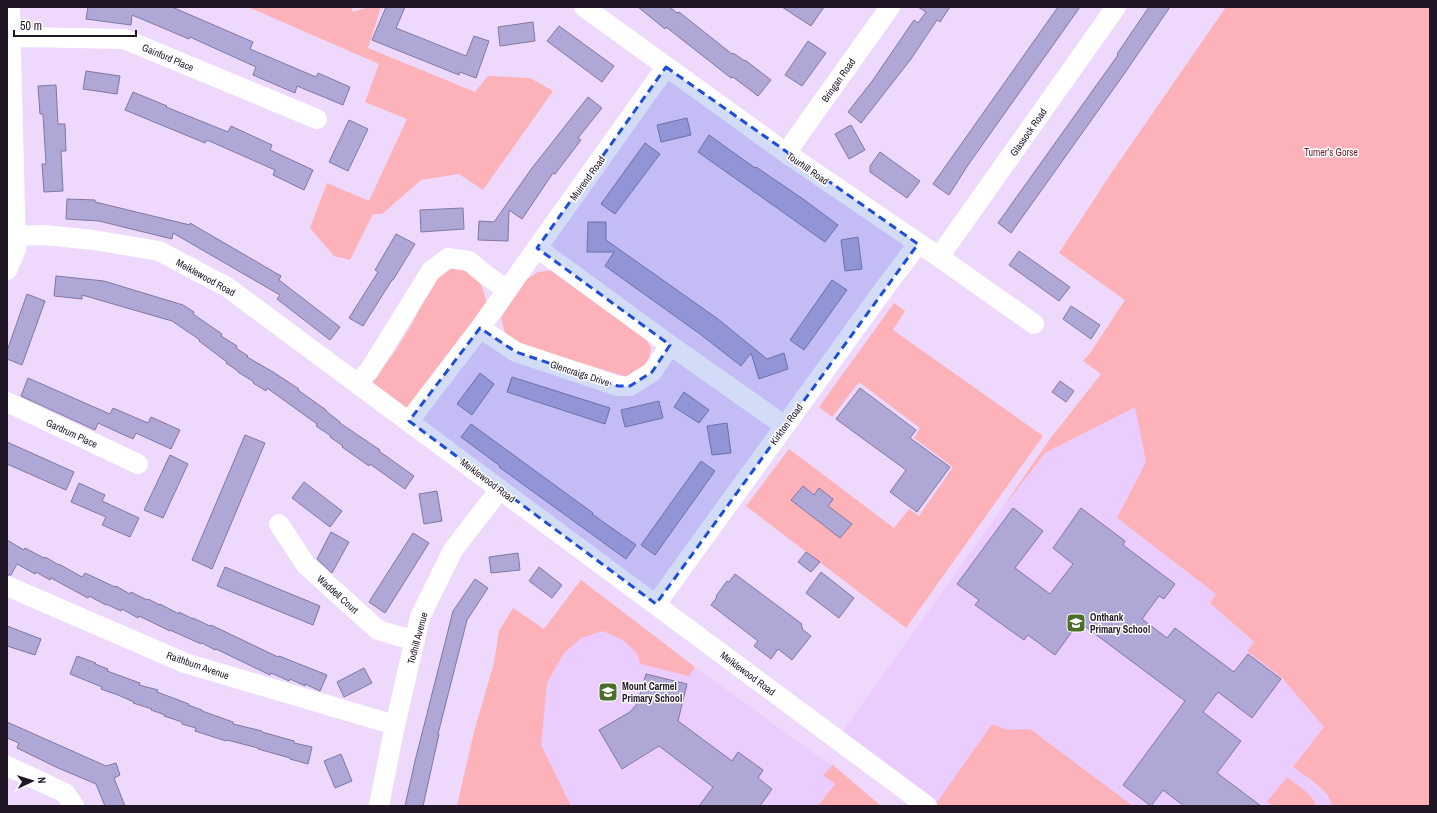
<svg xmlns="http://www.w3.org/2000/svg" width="1437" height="813" viewBox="0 0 1437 813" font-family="'Archivo Narrow',sans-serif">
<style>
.built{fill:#ebccfe}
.green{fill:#fdb1b8}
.building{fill:#afa7d5;stroke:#7f77a3}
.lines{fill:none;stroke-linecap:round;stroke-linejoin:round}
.minor{stroke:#fff;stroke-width:20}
.marked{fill:#1d4ed8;fill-opacity:0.2;stroke:#1d4ed8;stroke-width:3;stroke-dasharray:8 5;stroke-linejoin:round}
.labels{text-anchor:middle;stroke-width:3;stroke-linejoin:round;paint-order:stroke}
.street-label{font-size:10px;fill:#201626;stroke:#fff}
.park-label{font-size:10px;fill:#711b2e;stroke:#fff}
.poi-label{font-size:10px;font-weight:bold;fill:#201626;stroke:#fff;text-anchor:start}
</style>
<rect width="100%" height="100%" fill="#eed8fc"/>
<!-- built -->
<path class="built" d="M1135 407 1146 462 1117 518 1216 594 1210 603 1254 643 1247 651 1283 679 1324 727 1293 767 1320 787 1332 801 1334 806H938L840 735 1001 510 1045 453Z
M581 580 695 667 819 757 833 765 881 806H457L474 732 494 663 499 631 513 608 544 629Z"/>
<!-- green -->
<path class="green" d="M248 7H351L353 12 368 7H381L368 48 475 92 488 76 530 78 553 91 483 190 459 174 421 180 382 214H373L350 260 334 256 310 228 327 183 369 201 407 119 365 102 379 64Z
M1226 7H1430V806H1332C1331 791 1305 776 1293 767L1324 727 1283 679 1247 651 1254 642 1210 603 1216 594 1117 518 1146 462 1135 407 1045 453 1001 510 1050 439 1101 374 1083 361 1090 353 1125 300 1059 253 1112 172Z
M447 268C452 268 458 267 463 268 479 272 483 289 487 303L417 400 405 409 372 388 373 381 396 350 413 322 429 288Z
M554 270 646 338 651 348 649 362 641 371 627 377 533 348 521 344 505 333 501 318 526 280 538 272Z
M894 303 905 311 893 330 1043 436 906 628 746 506 789 449 894 528 909 509 919 516 953 467 914 438 920 428 859 382 832 417 819 407Z
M581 580 695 667 689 676 641 664 636 652 623 640 603 631 581 638 564 653 547 683 541 745 571 806H457L474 732 494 663 499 631 513 608 544 629Z
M992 724 1008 730 1030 729 1133 806H938L936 804Z
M833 765 881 806H818L835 784 823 775Z
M1287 777C1297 785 1313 794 1316 806H1273L1267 802Z"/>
<!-- building -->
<path class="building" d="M88 7H172L253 42 250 49 316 77 318 73 350 87 343 105 297 86 295 93 253 75 256 67 190 37 189 39 132 15 131 25 86 19Z
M386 7H405L396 28 466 56 474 36 489 41 476 78 460 72 459 75 372 40Z
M638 7H670L677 13 679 12 732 54 733 53 745 61V60L771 80 758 96 733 77 731 78 666 27 665 29Z
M782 7H824L811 26Z
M918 7H950L940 22 937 20 911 59 861 123 848 112 873 80 914 20 918 23 926 12Z
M1058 7H1080L968 165 949 195 933 184Z
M1149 7H1170L1122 77 1011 233 998 223 1118 55 1117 54Z
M533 22 535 41 500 46 498 27Z
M559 26 614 66 602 82 547 41Z
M808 41 826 53 802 86 785 75Z
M86 71 120 76 117 94 83 89Z
M56 85 58 124H65L66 151H61L63 191 44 192 42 164H46L43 114H40L38 86Z
M133 92 167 106 166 107 228 132 231 126 272 145 270 150 313 170 304 190 273 175 275 170 207 140 205 143 125 110Z
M588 97 602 108 578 138 581 140 555 174 553 173 522 219 509 210 508 241 478 240 479 221 494 222 532 168Z
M687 118 691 135 661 142 657 125Z
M349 120 368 129 348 171 329 162Z
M851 125 865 150 849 159 835 134Z
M709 135 755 168 756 167 803 199 838 225 825 242 698 152Z
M645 143 660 154 615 214 601 204Z
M880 152 920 181 907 198 870 172V166Z
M67 199 95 200V202L190 225V223L281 276 279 280 340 327 330 340 277 299 280 295 173 233 172 239 99 221 66 219Z
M463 208 464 229 421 232 420 210Z
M588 222H606V240L718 319 767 359 784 353 788 369 759 379 751 353 741 366 700 334 605 266 614 252H587Z
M396 234 415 244 393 280H392L363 326 349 318 378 272 375 270Z
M858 237 862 269 845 271 841 240Z
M1019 251 1070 287 1059 301 1009 265Z
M56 276 104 281 183 305 194 312 193 314 222 334 221 336 237 346 236 348 248 356 247 357 273 372 299 389 298 390 326 410V411L340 422V423L380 450 379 451 414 476 405 489 370 464 369 466 342 447 343 446 330 437 331 436 316 426 317 424 267 388 266 391 253 383 254 382 238 372V371L226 363 227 362 199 341 200 340 172 321 82 295V299L54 296Z
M832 280 847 290 804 350 790 340Z
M27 294 45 301 22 365 7 359V351Z
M1071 306 1100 325 1091 339 1063 319Z
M480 373 494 384 472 415 457 404Z
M512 377 610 408 605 424 507 392Z
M28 378 110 414 113 408 148 423 151 417 180 430 171 449 136 433 133 439 98 423 95 430 21 396Z
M1060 381 1074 391 1066 402 1052 392Z
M860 388 916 430 910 438 950 467 917 512 890 492 906 470 836 419Z
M684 392 709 410 699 423 674 407Z
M659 401 663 418 625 427 621 410Z
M727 423 731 453 712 455 707 426Z
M471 424 593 513 592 514 636 545 626 559 499 467 500 466 461 437Z
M245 435 265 443 212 569 192 560Z
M7 442 74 472 66 490 7 464Z
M170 455 188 464 163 518 144 510Z
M701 461 715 471 655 555 641 545Z
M304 482 342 511 330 527 292 498Z
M79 483 105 495 102 501 139 518 130 537 102 525 106 517 71 502Z
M803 486 814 495 819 488 833 499 828 506 852 524 840 538 791 500Z
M437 491 442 521 424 524 419 494Z
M1013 508 1043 531 1015 568 1050 594 1073 564 1053 548 1081 508 1125 541 1123 545 1175 584 1164 599 1159 596 1142 619 1167 638 1175 628 1234 672 1248 654 1281 679 1252 718 1218 692 1203 712 1241 741 1217 773 1261 806H1184L1163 790 1151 806 1123 785 1185 701 1079 622 1055 655 1028 635 1024 640 975 605 979 600 957 584Z
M331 532 349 542 332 573 317 559Z
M413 533 429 543 385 613 369 602Z
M7 540 24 550 25 548 44 558 45 557 59 565V564L82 577 85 573 115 587 116 586 130 594 131 592 147 600 148 599 160 605V604L179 614V612L193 619V618L210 626 211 625 278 657 279 656 327 675 320 691 305 684V686L290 679 289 681 271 673 270 675 216 649 215 650 202 643 201 644 170 630V631L139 616 138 618 122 609 121 611 106 604V605L89 596 88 598 51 578 50 580 36 572 35 574 17 564 11 575H7Z
M806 552 820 562 811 572 798 562Z
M518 553 520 570 491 573 489 557Z
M225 567 320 606 313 625 217 586Z
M539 567 562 585 552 598 529 581Z
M821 572 854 598 839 618 806 593Z
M735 574 802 624 801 626 803 628 802 629 811 636 792 660 778 649 771 659 754 646 758 641 711 605 717 597 716 596 727 581 729 582Z
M475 579 488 588 467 620 438 734H439L423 806H405L415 761 453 611Z
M7 626 41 639 35 655 7 646Z
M77 656 96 663 95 664 108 669 107 671 140 683 139 685 158 690 157 692 189 704 188 705 202 710V711L233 722V724L262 731V732L294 741V743L312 747 308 764 290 759V758L258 749V748L227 740 226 741 195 731 196 728 182 724V722L164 716 165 715 151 710 152 709 133 703 134 702 118 695 101 689 102 687 70 674Z
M364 668 372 683 344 697 337 682Z
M646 674 687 684 678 721 732 761 738 752 763 770 758 778 772 789 760 806H699L713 787 659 746 622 769 599 730 630 712 637 704Z
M7 722 106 766 116 763 120 775 114 778 125 806H105L96 784 58 768 17 748 19 743 7 738Z
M341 754 352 781 335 788 324 761Z"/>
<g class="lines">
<!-- minor -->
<path class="minor" d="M584 7 786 153 939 257 1034 324
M11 38 26 37 124 39 317 119
M786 153 890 7
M15 236 43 235 94 240 159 251 227 287 927 806
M537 248 670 345 785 426
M939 257 1116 7
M7 270 16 249 10 7
M480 328 516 352 618 386H630L652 372 670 345
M357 383 369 371 431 271 448 258 469 261 487 276 507 290
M7 402 138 464
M409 421 480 328 666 67
M279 524 306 565 378 630 415 641
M7 586 185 663 395 725
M656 604 884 289 918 244
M7 766 65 793 74 806
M379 806 394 730 420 617 453 550 500 489"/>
</g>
<!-- marked area -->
<path class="marked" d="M666 67 918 244 656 604 409 421 480 328 516 352 618 386H630L652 372 670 345 537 248Z"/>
<!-- icons -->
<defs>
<symbol id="school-square" viewBox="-11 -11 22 22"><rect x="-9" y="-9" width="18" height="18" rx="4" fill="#496e28" stroke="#fff"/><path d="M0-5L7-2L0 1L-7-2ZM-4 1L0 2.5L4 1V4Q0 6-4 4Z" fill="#fff"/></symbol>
</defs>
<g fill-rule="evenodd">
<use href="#school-square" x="1065" y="612" width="22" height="22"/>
<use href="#school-square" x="597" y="681" width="22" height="22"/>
</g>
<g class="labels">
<!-- street labels -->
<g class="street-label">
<text transform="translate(168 57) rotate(23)" y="4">Gainford Place</text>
<text transform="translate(838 80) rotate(-55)" y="4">Bringan Road</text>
<text transform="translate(1028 132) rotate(-55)" y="4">Glassock Road</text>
<text transform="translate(808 168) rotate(35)" y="4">Tourhill Road</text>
<text transform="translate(587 178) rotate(-54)" y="4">Muirend Road</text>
<text transform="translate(206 277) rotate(29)" y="4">Meiklewood Road</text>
<text transform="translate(580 373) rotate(18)" y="4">Glencraigs Drive</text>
<text transform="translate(786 424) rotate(-54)" y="4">Kirkton Road</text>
<text transform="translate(72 433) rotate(25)" y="4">Gardrum Place</text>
<text transform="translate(488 480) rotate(37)" y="4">Meiklewood Road</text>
<text transform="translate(338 594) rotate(42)" y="4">Waddell Court</text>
<text transform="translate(417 638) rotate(-75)" y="4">Todhill Avenue</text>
<text transform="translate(198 665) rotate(19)" y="4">Raithburn Avenue</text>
<text transform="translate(748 673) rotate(37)" y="4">Meiklewood Road</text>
</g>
<!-- park labels -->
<g class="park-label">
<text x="1331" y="156">Turner's Gorse</text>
</g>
<!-- poi labels -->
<g class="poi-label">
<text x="1090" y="621">Onthank<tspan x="1090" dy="12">Primary School</tspan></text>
<text x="622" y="690">Mount Carmel<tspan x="622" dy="12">Primary School</tspan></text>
</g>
</g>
<!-- border -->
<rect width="1437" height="813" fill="none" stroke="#201626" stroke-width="16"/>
<!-- north arrow -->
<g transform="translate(32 781) rotate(86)" stroke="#ffffff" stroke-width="3" paint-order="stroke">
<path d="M0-3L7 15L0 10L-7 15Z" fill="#201626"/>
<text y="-6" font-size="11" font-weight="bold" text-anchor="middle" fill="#201626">N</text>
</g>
<!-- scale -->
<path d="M14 30v6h122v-6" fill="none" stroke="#201626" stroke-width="2"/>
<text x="20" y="30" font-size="12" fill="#201626" stroke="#ffffff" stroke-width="3" paint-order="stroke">50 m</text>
</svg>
